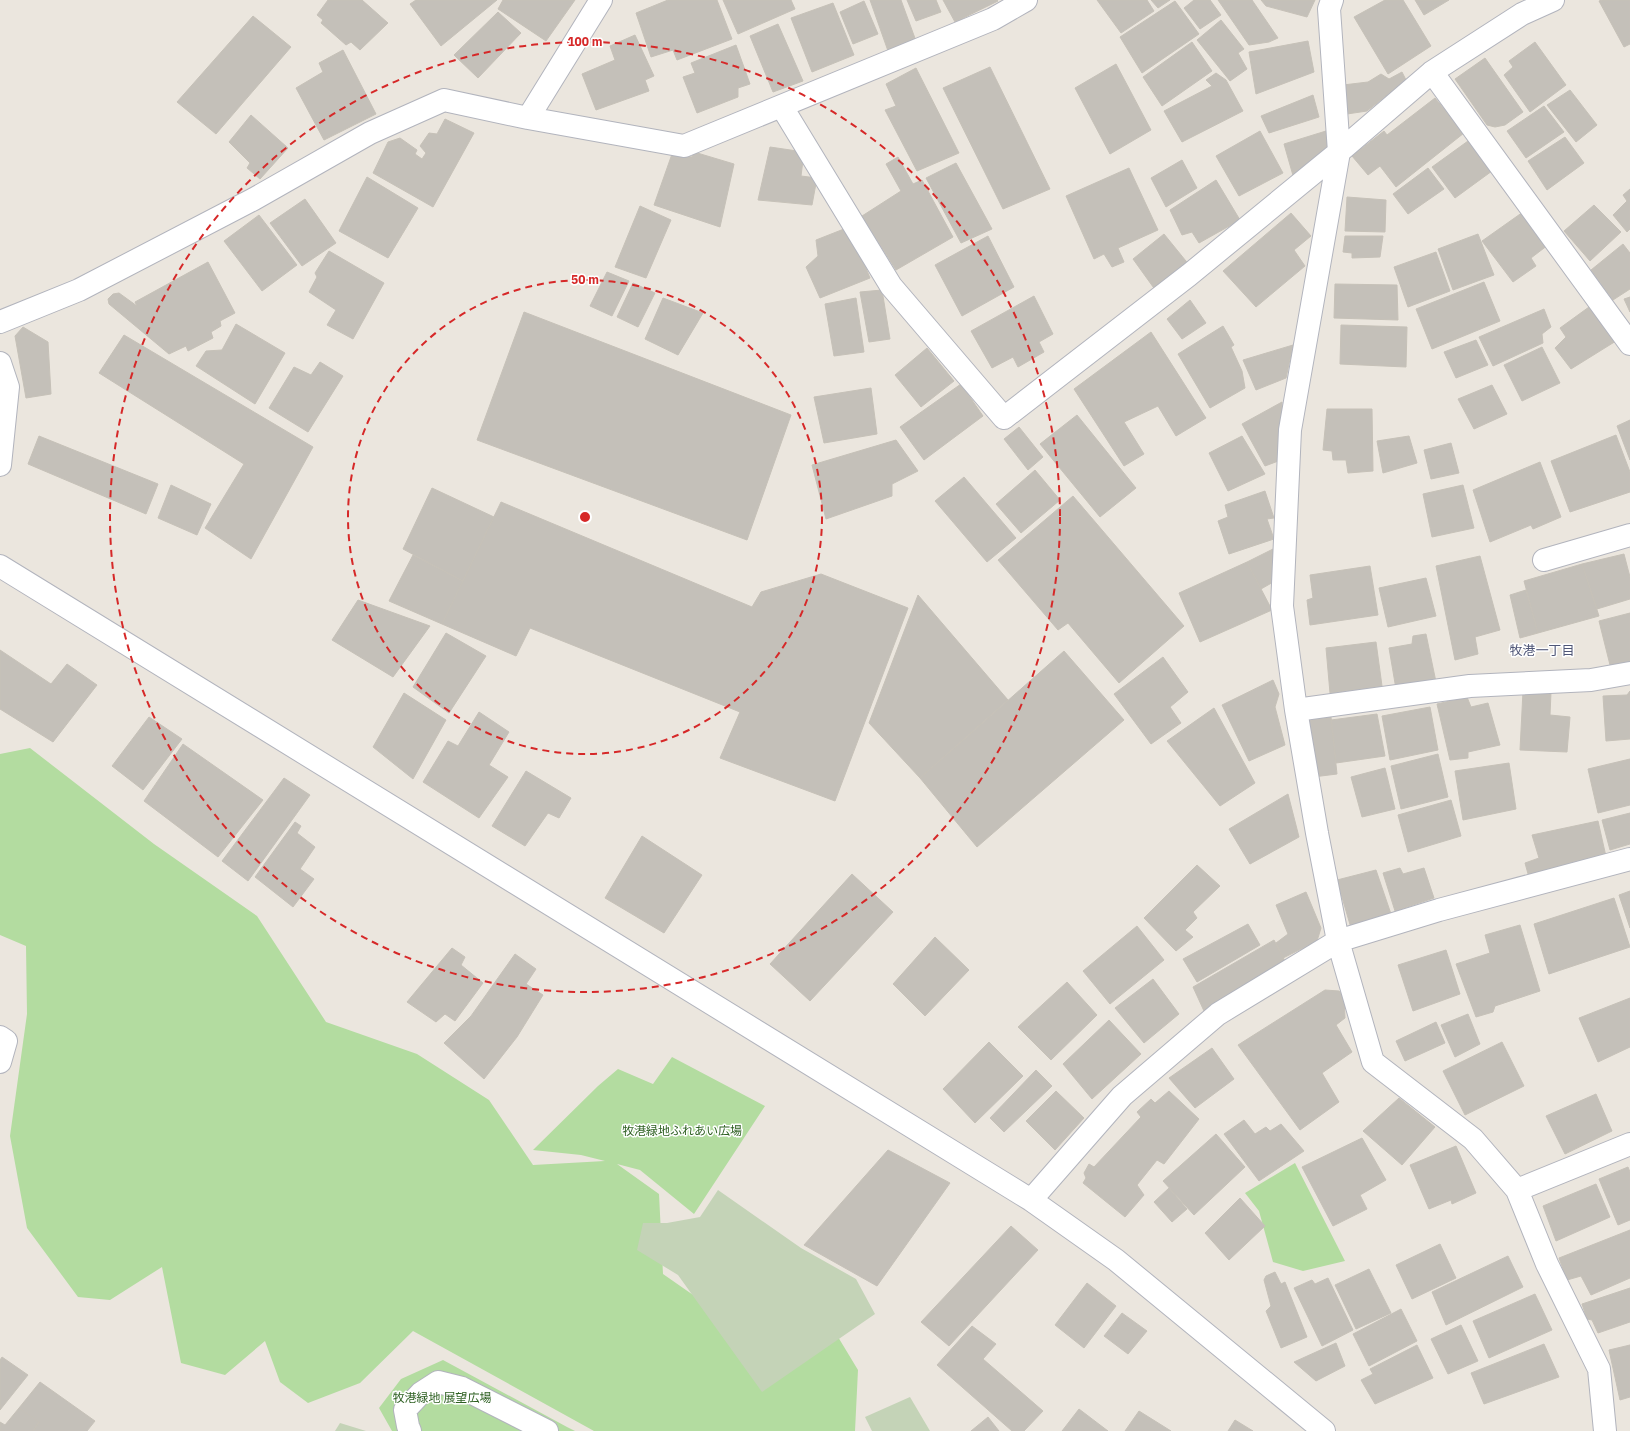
<svg xmlns="http://www.w3.org/2000/svg" width="1630" height="1431" viewBox="0 0 1630 1431" font-family="'IBM Plex Sans','Noto Sans JP',sans-serif">
<style>
.green{fill:#b3dca0}
.cemetery{fill:#c4d3b7}
.building{fill:#c4c0b9;stroke:#c6c1b8}
.lines{fill:none;stroke-linecap:round;stroke-linejoin:round}
.minor-casing{stroke:#b2b4bd;stroke-width:24}
.minor{stroke:#fff;stroke-width:22}
.ring{fill:none;stroke:#d62828;stroke-width:2;stroke-dasharray:7 5}
.labels{text-anchor:middle;stroke-width:3;stroke-linejoin:round;paint-order:stroke}
.park-label{font-size:12px;fill:#2e6022;stroke:#fff}
.neighbourhood-label{font-size:13px;fill:#4f5677;stroke:#fff}
.centre{fill:#d62828;stroke:#fff;stroke-width:2}
.ring-label{font-size:12px;text-anchor:middle;font-weight:bold;fill:#d62828;stroke:#fff;stroke-width:3;stroke-linejoin:round;paint-order:stroke}
</style>
<rect width="100%" height="100%" fill="#ebe6de"/>
<!-- green -->
<path class="green" d="M30 748 154 844 257 916 326 1022 417 1054 489 1100 533 1165 605 1161 581 1155 533 1150 598 1086 618 1069 653 1084 672 1057 765 1106 694 1214 640 1170 617 1164 659 1194 663 1274 729 1320 832 1327 858 1370 855 1431H594L413 1331 360 1383 308 1403 280 1382 265 1341 225 1375 181 1363 162 1267 110 1300 78 1297 27 1228 10 1136 27 1014 26 946 0 935V754Z
M1295 1163 1345 1261 1303 1271 1273 1262 1259 1211 1245 1193Z
M443 1360 567 1427 575 1431H392L379 1408 401 1379Z"/>
<!-- cemetery -->
<path class="cemetery" d="M718 1190 801 1248 856 1279 875 1314 762 1392 678 1275 637 1250 643 1223H667L700 1217Z
M910 1397 930 1431H872L865 1417Z
M340 1423 366 1431H335Z"/>
<!-- building -->
<path class="building" d="M328 0H362L388 23 360 50 351 42 346 45 321 23 323 20 317 15Z
M416 0H497L441 46 410 4Z
M503 0H575L546 41 498 9Z
M668 0H717L732 39 677 60 673 50 651 57 636 13Z
M723 0H791L795 9 738 34Z
M870 0H901L916 41 888 51Z
M907 0H936L941 12 916 21Z
M943 0H997L998 1 955 22Z
M1097 0H1147L1154 11 1121 33Z
M1151 0H1170L1158 8Z
M1194 0H1210L1221 15 1200 29 1184 8Z
M1218 0H1252L1278 38 1269 42 1249 45Z
M1261 0H1315L1307 17 1266 6Z
M1385 0H1403L1431 46 1388 74 1354 17Z
M1415 0H1449L1424 15Z
M1602 0H1630V44L1624 47 1599 1Z
M864 1 878 34 853 44 840 12Z
M1175 1 1199 34 1142 73 1120 37Z
M833 3 854 55 812 72 791 18Z
M498 12 521 33 478 78 454 55Z
M253 16 291 47 216 134 177 102Z
M1221 20 1244 49 1238 53 1247 69 1230 81 1197 40Z
M778 24 803 81 773 92 750 36Z
M635 35 654 76 645 80 649 91 596 110 582 74 615 60 610 46Z
M1308 41 1314 72 1256 94 1249 52Z
M1192 42 1212 71 1162 106 1143 77Z
M1535 42 1566 85 1530 112 1504 75 1513 67 1509 61Z
M736 45 750 84 738 88V97L697 113 683 77 695 73 691 63Z
M343 50 376 114 324 140 296 88 323 72 319 63Z
M1485 58 1523 112 1505 125 1495 127 1487 125 1455 79Z
M1116 64 1151 130 1110 154 1075 88Z
M990 67 1050 189 1003 209 943 88Z
M916 68 959 153 917 171 885 110 896 106 886 84Z
M1402 72 1406 80 1367 111 1347 114 1343 85 1368 82 1381 74 1389 79Z
M1216 73 1226 80 1243 111 1182 142 1164 111 1212 86 1206 80Z
M1570 90 1597 125 1576 142 1547 105Z
M1313 95 1319 117 1269 133 1261 116Z
M1435 98 1464 133 1396 187 1380 166 1368 175 1352 156 1384 131 1387 135Z
M1544 106 1564 132 1526 158 1507 131Z
M251 115 288 148 260 179 247 168 250 163 229 142Z
M445 119 474 133 433 207 373 173 388 142 400 138 417 150 415 154 422 159 426 153 420 146 429 133 437 134Z
M1260 131 1283 173 1239 196 1216 156Z
M1326 131 1329 152 1294 179 1284 144Z
M1565 137 1584 163 1547 190 1528 161Z
M1468 141 1492 171 1455 198 1432 167Z
M770 147 804 152 801 176 817 178 812 205 758 200Z
M694 152 734 164 720 227 654 205 672 154 692 157Z
M898 157 913 184 922 180 953 237 896 270 862 216 901 191 886 164Z
M1182 160 1197 188 1166 207 1151 178Z
M956 163 992 229 961 243 926 178Z
M1129 168 1158 230 1118 248 1124 262 1112 267 1104 254 1094 259 1066 196Z
M1428 168 1444 189 1408 214 1393 194Z
M367 177 418 208 388 258 339 231Z
M1216 180 1240 220 1199 243 1192 232 1182 235 1170 210Z
M1630 189V229L1627 232 1613 215 1627 201 1623 195Z
M1347 197 1386 200 1385 232 1345 231Z
M305 199 336 243 302 266 270 223Z
M1594 205 1621 232 1590 261 1564 231Z
M640 206 671 220 646 278 615 267Z
M1523 212 1548 245 1531 258 1536 266 1513 282 1482 241Z
M1291 213 1311 236 1294 250 1305 266 1256 307 1223 271Z
M259 215 297 265 262 291 224 241Z
M849 227 870 278 820 298 806 267 818 256 816 240Z
M1164 234 1190 266 1156 291 1133 259Z
M1478 234 1494 275 1453 290 1438 249Z
M988 236 1014 287 962 316 935 265Z
M1345 236H1383L1380 257 1352 258V253L1343 252Z
M1623 244 1630 253V289L1613 300 1591 270Z
M329 251 384 283 353 339 327 325 336 310 309 292 317 277 315 273Z
M1436 252 1450 291 1408 307 1394 267Z
M208 262 235 313 220 321 221 326 211 332 213 338 188 351 186 346 169 354 109 304 108 299 113 294 119 293 137 306 135 302Z
M607 272 629 281 612 316 590 306Z
M1484 282 1500 321 1432 349 1416 309Z
M633 283 655 293 638 327 617 317Z
M1335 284 1397 285 1398 320 1334 318Z
M882 290 890 339 869 342 860 292Z
M1034 296 1053 334 1039 342 1044 352 1018 367 1013 357 992 368 971 331Z
M1630 297V312L1624 299Z
M663 298 703 313 678 355 645 339Z
M856 298 864 352 834 356 825 304Z
M1190 300 1206 323 1182 339 1167 319Z
M1589 307 1616 341 1571 369 1555 348 1566 337 1560 328Z
M1544 309 1551 327 1542 334 1543 343 1493 366 1479 337Z
M524 312 791 415 747 540 477 440Z
M236 324 285 353 255 404 196 366 206 351 222 350Z
M1341 325 1407 327 1406 367 1340 364Z
M1223 326 1234 345 1231 347 1242 371 1245 388 1210 408 1178 354Z
M23 327 48 342 51 394 26 398 15 336Z
M1151 332 1206 418 1176 436 1158 406 1124 422 1144 454 1124 466 1074 389Z
M124 335 313 447 251 559 205 528 244 464 99 373Z
M1476 340 1488 365 1456 378 1444 352Z
M1293 345 1286 378 1256 390 1243 360Z
M1542 347 1560 383 1522 401 1504 365Z
M927 348 954 381 921 407 895 375Z
M320 362 343 376 308 432 269 408 294 367 311 375Z
M961 384 983 416 924 460 900 427Z
M1492 385 1507 414 1474 429 1458 399Z
M871 388 877 434 824 443 814 397Z
M1282 402 1281 460 1265 466 1242 424Z
M1327 409H1372L1373 471 1348 473 1346 460H1333L1332 451 1323 450Z
M1077 415 1136 488 1100 517 1040 444Z
M1630 420V460L1617 426Z
M1019 427 1043 457 1028 470 1004 439Z
M1616 435 1630 472V492L1570 512 1551 461Z
M39 436 158 484 146 514 28 464Z
M1242 436 1265 474 1228 491 1209 453Z
M1409 436 1417 463 1383 473 1377 441Z
M896 440 918 471 892 484V496L826 519 812 465Z
M1451 443 1459 473 1431 479 1424 450Z
M1540 462 1561 517 1533 529 1531 525 1490 542 1473 490Z
M1035 470 1060 500 1021 533 996 504Z
M964 477 1016 538 987 562 935 501Z
M171 485 211 504 197 535 158 518Z
M1463 485 1474 528 1432 537 1423 494Z
M432 488 494 517 463 581 403 549Z
M1265 491 1274 518 1267 519 1274 539 1229 554 1218 521 1228 517 1225 505Z
M1073 496 1184 626 1119 683 1068 623 1058 630 998 560Z
M501 502 752 607 761 592 821 574 908 608 835 801 720 758 740 712 530 628 516 656 442 624Z
M1275 548V581L1261 589 1247 562Z
M1624 554 1630 577V599L1597 609 1582 564Z
M413 555 463 581 442 624 389 601Z
M1480 556 1500 630 1475 637 1478 654 1455 660 1436 566Z
M1247 562 1272 610 1200 642 1179 593Z
M1582 564 1599 616 1538 633 1524 581Z
M1370 566 1378 615 1310 625 1307 600 1313 598 1310 575Z
M1426 578 1436 616 1388 627 1379 588Z
M1526 590 1538 633 1520 638 1510 595Z
M918 595 1008 700 920 778 869 723Z
M358 600 430 626 393 677 332 640Z
M1630 613V664L1611 669 1599 621Z
M446 633 486 656 449 713 413 687Z
M1426 634 1436 682 1396 689 1389 648 1412 644 1413 636Z
M1376 642 1382 686 1330 693 1326 648Z
M0 650 51 684 67 664 97 685 53 742 0 709Z
M1064 651 1124 720 977 847 920 778Z
M1163 657 1188 692 1170 707 1181 723 1151 744 1114 694Z
M1273 680 1279 694 1275 707 1285 745 1249 761 1222 705Z
M1523 691 1551 692 1550 715 1570 717 1567 752 1520 750Z
M1630 691V739L1606 741 1603 696 1627 695Z
M404 693 446 720 413 779 373 747Z
M1467 697 1471 707 1488 703 1500 745 1468 752V758L1450 760 1437 704Z
M1430 707 1438 750 1390 760 1382 716Z
M1214 708 1255 783 1220 806 1167 741Z
M479 712 509 732 489 765 508 777 479 818 423 782 448 741 458 746Z
M1377 714 1385 756 1336 763 1331 720Z
M149 717 182 739 143 790 112 766Z
M1331 717 1337 774 1313 777 1306 721Z
M183 744 263 800 218 857 144 801Z
M1438 754 1448 797 1401 809 1391 766Z
M1630 759V805L1598 813 1588 769Z
M1509 763 1516 809 1463 820 1455 771Z
M1385 768 1395 809 1362 817 1351 777Z
M526 771 571 798 559 818 548 813 525 846 492 826Z
M284 778 310 795 248 881 222 861Z
M1288 794 1299 837 1250 864 1229 829Z
M1451 800 1461 836 1408 852 1398 815Z
M1630 813V844L1610 850 1602 820Z
M1598 821 1607 861 1530 881 1525 863 1539 858 1532 835Z
M295 822 301 826 297 833 315 847 300 869 314 879 293 907 255 877Z
M642 836 702 875 664 933 605 898Z
M1197 865 1220 886 1193 912 1197 918 1185 930 1193 937 1176 951 1144 918Z
M1400 868 1403 874 1424 868 1434 898 1395 911 1383 873Z
M1376 870 1391 914 1351 928 1337 880Z
M852 874 893 912 810 1001 770 964Z
M1630 891V928L1619 895Z
M1306 892 1321 928 1317 941 1283 958 1276 943 1288 934 1276 905Z
M1614 898 1630 947 1549 974 1534 924Z
M1248 924 1260 945 1197 982 1183 959Z
M1520 925 1540 991 1495 1006 1493 1012 1476 1017 1456 964 1490 953 1485 935Z
M1137 926 1164 960 1110 1004 1083 971Z
M935 937 969 970 925 1016 893 984Z
M1274 940 1287 965 1204 1011 1193 987Z
M452 948 465 957 461 965 483 983 455 1021 445 1014 436 1022 407 1002Z
M1446 950 1460 994 1413 1011 1398 965Z
M515 954 536 969 526 984 543 995 517 1037 484 1079 444 1043 471 1016Z
M1153 979 1179 1014 1144 1043 1115 1008Z
M1067 982 1097 1015 1051 1060 1018 1027Z
M1325 990 1339 991 1344 997 1345 1018 1336 1025 1352 1052 1322 1073 1339 1102 1300 1130 1238 1045Z
M1630 998V1047L1598 1062 1579 1018Z
M1468 1014 1480 1044 1455 1057 1441 1025Z
M1109 1020 1141 1054 1092 1099 1063 1064Z
M1436 1022 1445 1043 1405 1061 1396 1041Z
M989 1042 1023 1076 975 1123 943 1089Z
M1502 1042 1524 1086 1465 1115 1443 1071Z
M1212 1048 1234 1079 1195 1108 1169 1078Z
M1036 1070 1052 1086 1004 1132 990 1118Z
M1056 1091 1084 1118 1055 1150 1026 1121Z
M1169 1091 1199 1119 1164 1164 1157 1160 1137 1185 1144 1195 1125 1217 1083 1183 1086 1178 1084 1173 1089 1164 1094 1167 1141 1117 1137 1112 1151 1099 1155 1103Z
M1596 1094 1612 1131 1565 1154 1546 1116Z
M1399 1098 1435 1127 1402 1165 1363 1131Z
M1244 1120 1255 1134 1266 1127 1270 1131 1281 1124 1304 1151 1259 1181 1224 1134Z
M1216 1134 1245 1167 1194 1215 1163 1181Z
M1362 1138 1386 1180 1360 1195 1367 1209 1333 1226 1302 1167Z
M1456 1146 1476 1193 1452 1204 1451 1200 1429 1209 1410 1165Z
M888 1150 950 1183 877 1286 804 1245Z
M1628 1167 1630 1172V1220L1618 1225 1599 1179Z
M1596 1184 1610 1217 1556 1241 1543 1206Z
M1169 1188 1187 1209 1172 1222 1154 1202Z
M1240 1198 1265 1226 1229 1260 1205 1233Z
M1011 1226 1038 1250 949 1346 921 1322Z
M1630 1230V1278L1591 1295 1581 1276 1567 1280 1559 1258Z
M1440 1244 1456 1278 1412 1299 1396 1265Z
M1508 1256 1523 1287 1446 1325 1432 1292Z
M1369 1269 1391 1313 1356 1329 1335 1285Z
M1275 1272 1281 1284 1285 1282 1307 1337 1281 1348 1266 1311 1271 1306 1264 1280 1266 1276Z
M1328 1278 1353 1330 1322 1346 1294 1288 1312 1280 1315 1284Z
M1087 1283 1116 1306 1084 1348 1055 1325Z
M1630 1288V1322L1598 1333 1592 1320 1587 1319 1582 1304Z
M1535 1294 1552 1330 1489 1358 1473 1321Z
M1401 1309 1417 1341 1369 1366 1353 1334Z
M1122 1313 1147 1331 1128 1354 1104 1336Z
M1461 1325 1478 1361 1448 1374 1431 1339Z
M972 1326 996 1344 983 1359 1043 1411 1024 1431H1012L937 1365Z
M1336 1343 1345 1366 1316 1381 1294 1362Z
M1544 1344 1559 1377 1484 1404 1471 1373Z
M1417 1345 1433 1378 1375 1404 1361 1380 1373 1374 1370 1369Z
M1630 1345V1397L1620 1400 1609 1350Z
M2 1357 28 1375 0 1410V1360Z
M40 1382 95 1421 87 1431H33L39 1422 19 1408Z
M19 1408 39 1422 33 1431H0V1422L5 1425Z
M1079 1409 1108 1431H1062Z
M1139 1411 1171 1431H1125Z
M988 1417 999 1431H971Z
M1235 1420 1253 1431H1228Z"/>
<g class="lines">
<defs>
<path id="minor" d="M1332 0 1329 9 1339 152 1290 430 1282 606 1296 710 1317 833 1338 941 1373 1062 1473 1139 1517 1190 1547 1264 1599 1369 1605 1431
M1432 72 1630 344
M782 107 891 286 1004 418 1189 275 1339 152 1432 72 1522 14 1553 0
M528 118 601 0
M0 322 79 290 254 199 370 133 444 100 528 118 684 146 993 19 1026 0
M0 363 8 387 0 465
M1544 560 1630 535
M0 566 1031 1200 1116 1260 1324 1431
M1296 710 1470 686 1591 680 1630 673
M0 1037 6 1041 0 1062
M1517 1190 1630 1144
M1031 1200 1122 1096 1218 1014 1338 941 1439 910 1630 859
M410 1431 408 1426 405 1410 421 1393 438 1382 462 1388 547 1431"/>
</defs>
<!-- minor casing -->
<use href="#minor" class="minor-casing"/>
<!-- minor -->
<use href="#minor" class="minor"/>
</g>
<!-- distance rings -->
<g class="ring">
<circle cx="585" cy="517" r="237"/>
<circle cx="585" cy="517" r="475"/>
</g>
<g class="labels">
<!-- park labels -->
<g class="park-label">
<text x="682" y="1135">牧港緑地ふれあい広場</text>
<text x="442" y="1402">牧港緑地 展望広場</text>
</g>
<!-- neighbourhood labels -->
<g class="neighbourhood-label">
<text x="1542" y="655">牧港一丁目</text>
</g>
</g>
<circle cx="585" cy="517" r="6" class="centre"/>
<g class="ring-label">
<text x="585" y="46">100 m</text>
<text x="585" y="284">50 m</text>
</g>
</svg>
